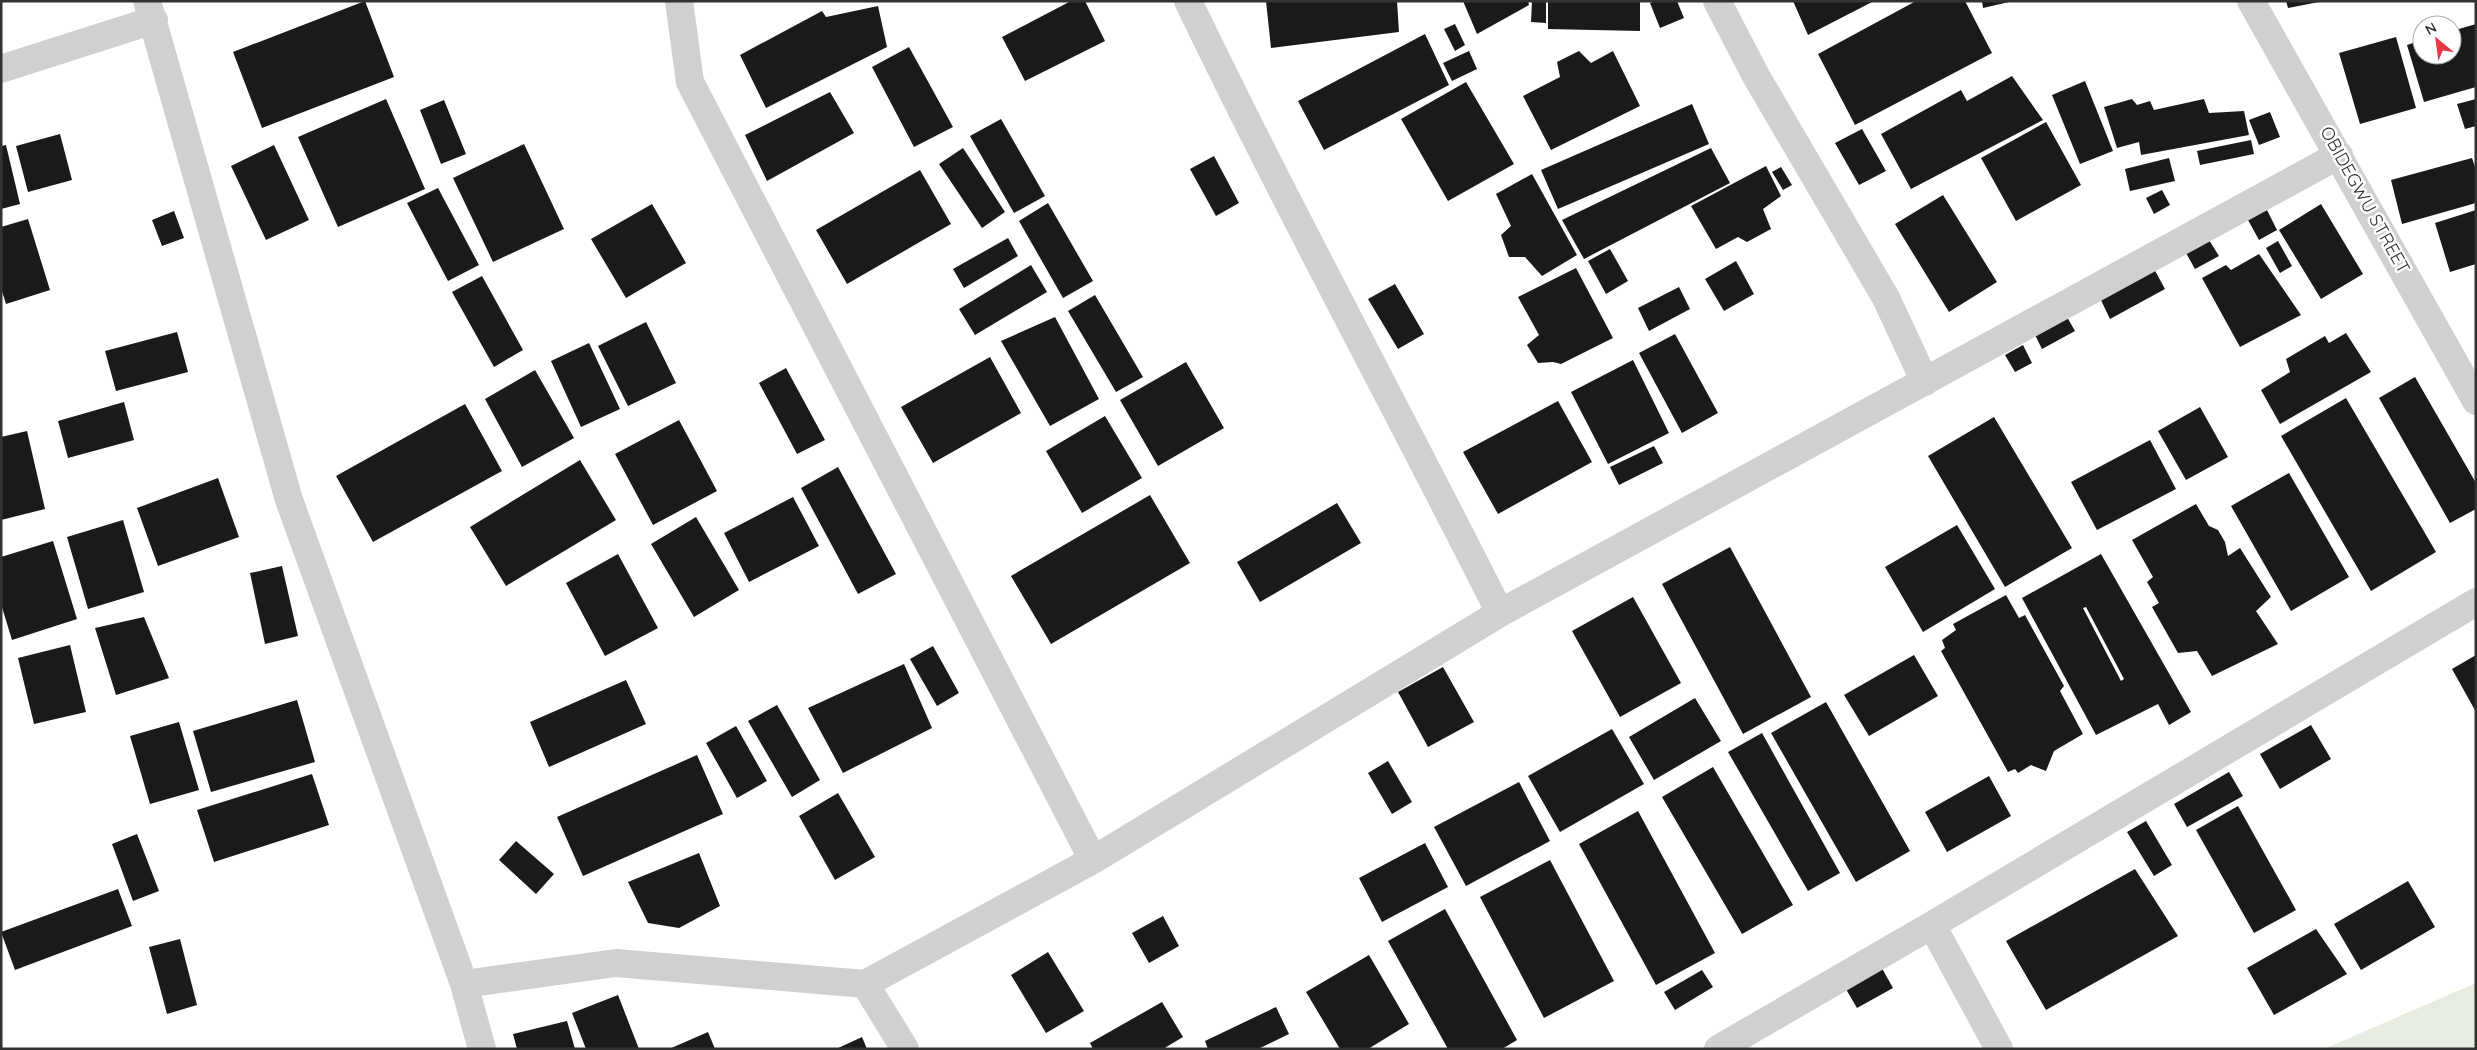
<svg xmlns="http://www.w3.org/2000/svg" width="2477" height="1050" viewBox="0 0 2477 1050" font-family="Quicksand,sans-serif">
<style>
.green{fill:#e6ecdf}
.building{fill:#1a1a1a;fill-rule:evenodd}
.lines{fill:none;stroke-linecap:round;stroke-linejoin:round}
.minor{stroke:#d0d0d0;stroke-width:28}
.labels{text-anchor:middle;stroke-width:5;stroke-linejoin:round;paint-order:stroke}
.street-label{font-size:18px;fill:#333;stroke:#fff}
</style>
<rect width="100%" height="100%" fill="#fff"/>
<!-- green -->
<path class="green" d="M2476 983V1049H2324Z"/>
<!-- building -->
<path class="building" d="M365 1 394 77 262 128 233 52Z
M1071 1H1085L1105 41 1025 81 1002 37Z
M1266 1H1397L1399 32 1271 48Z
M1463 1H1528L1529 5 1477 34Z
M1532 1H1546V23L1531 22Z
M1548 1H1640V31L1548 29Z
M1655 1H1677L1684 18 1660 28 1650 3Z
M1793 1H1874L1808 35Z
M1916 1H1965L1992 53 1855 125 1818 54Z
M1982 1H2009V2L1983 8Z
M2286 1H2319V2L2288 8Z
M878 6 887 47 766 108 740 55 822 11 826 17Z
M1455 24 1465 45 1455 51 1444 29Z
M2476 24V87L2424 102 2407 45 2422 40V55H2452V31Z
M1425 34 1449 85 1324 150 1298 101Z
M2396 37 2416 108 2360 124 2339 53Z
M909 47 953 127 914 147 872 67Z
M1469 51 1477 69 1452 81 1443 63Z
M1579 51 1591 63 1613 51 1640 106 1551 150 1523 96 1560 77 1557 62Z
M2012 76 2043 120 1911 189 1881 134 1961 90 1967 101Z
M2085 81 2113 151 2080 164 2052 95Z
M1466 82 1514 164 1448 201 1401 119Z
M830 92 854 133 767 181 745 135Z
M386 99 425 189 338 227 298 137Z
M2132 99 2137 105 2150 101 2154 110 2204 99 2209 113 2244 111 2249 135 2141 155 2139 142 2117 148 2104 107Z
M2476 99V126L2465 129 2457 104Z
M444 100 466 154 441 164 420 110Z
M1692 104 1709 144 1558 209 1541 170Z
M2270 112 2280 137 2259 145 2249 120Z
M1001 119 1045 196 1014 213 970 136Z
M2046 122 2081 185 2016 221 1981 158Z
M1862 129 1886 171 1859 185 1835 143Z
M60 134 72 180 28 192 16 146Z
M2251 140 2254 154 2200 165 2197 151Z
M524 144 564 229 493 262 453 178Z
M6 145 20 204 1 209V146Z
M274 145 309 220 266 240 231 166Z
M963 148 1005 212 982 228 939 164Z
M1711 148 1730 183 1584 259 1562 220Z
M1214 156 1239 203 1216 216 1190 169Z
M2169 158 2175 181 2130 191 2125 169Z
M2472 158 2476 170V203L2402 224 2391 180Z
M1766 166 1781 196 1763 209 1771 229 1747 242 1738 237 1716 249 1691 206Z
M1781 167 1792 185 1783 190 1772 172Z
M920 170 951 224 847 284 816 230Z
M1532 174 1577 255 1542 276 1525 257H1509L1501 235 1511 226 1496 194Z
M438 188 479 265 448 281 407 203Z
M2162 190 2170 205 2154 214 2146 198Z
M1943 195 1997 282 1949 312 1895 224Z
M1048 203 1093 281 1063 298 1019 221Z
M652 204 686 263 626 298 591 239Z
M2321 204 2363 274 2321 299 2279 230Z
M2267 210 2277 230 2259 240 2248 220Z
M2476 210V264L2450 272 2435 223Z
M174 211 184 238 162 246 152 220Z
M28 219 50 290 6 304 1 288V227Z
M1008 238 1018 256 964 288 953 269Z
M2209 240 2219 256 2195 269 2186 253Z
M2278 241 2292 266 2280 273 2266 248Z
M1610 249 1628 281 1606 294 1588 261Z
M2259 254 2301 315 2240 347 2202 278 2226 265 2231 270Z
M1736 261 1754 294 1724 311 1705 279Z
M1031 265 1047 292 975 335 959 309Z
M2153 267 2165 289 2110 319 2099 296Z
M1576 268 1613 338 1561 364 1553 362 1538 363 1527 345 1539 335 1518 297Z
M482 276 523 350 494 367 452 292Z
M1395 284 1424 334 1398 349 1368 299Z
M1679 287 1690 309 1649 331 1638 308Z
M1095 295 1143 377 1116 392 1068 311Z
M2063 310 2075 331 2042 349 2031 327Z
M1055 317 1099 399 1050 426 1001 341Z
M646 322 676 383 628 406 598 346Z
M177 332 188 372 116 391 105 351Z
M2346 333 2371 372 2280 424 2261 390 2290 372 2286 359 2325 336 2329 343Z
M1675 334 1718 413 1682 433 1639 353Z
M589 343 620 409 581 427 551 361Z
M2023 345 2032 363 2015 372 2005 355Z
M990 357 1021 413 933 463 901 407Z
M1633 360 1669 433 1608 464 1571 392Z
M1186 362 1224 428 1158 466 1120 400Z
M786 368 825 440 797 454 759 383Z
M535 370 574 438 522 467 485 399Z
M2415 377 2476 483V509L2450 523 2379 398Z
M2346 398 2436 552 2371 591 2281 436Z
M1558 401 1592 462 1498 514 1463 452Z
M124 402 134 440 68 458 58 421Z
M465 404 502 471 373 542 336 476Z
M2200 407 2228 457 2186 480 2158 431Z
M1105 416 1142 478 1082 513 1046 451Z
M1994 417 2072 548 2005 587 1928 456Z
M679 420 717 491 653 525 615 454Z
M27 431 45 509 1 520V437Z
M2150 440 2176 489 2097 530 2071 482Z
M1654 446 1663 463 1619 485 1610 467Z
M580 460 616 520 506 586 470 527Z
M838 467 896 574 858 594 801 488Z
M2289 473 2349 577 2291 611 2231 506Z
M218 478 239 537 158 566 137 508Z
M1150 495 1190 563 1051 644 1011 576Z
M793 497 819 546 749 582 724 533Z
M1337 503 1361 543 1260 602 1237 562Z
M2196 504 2209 526 2218 530 2225 542 2228 556 2240 548 2271 597 2256 611 2278 644 2212 676 2197 651 2178 653 2152 607 2159 603 2147 582 2153 577 2132 540Z
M696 517 739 590 694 617 651 544Z
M123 520 144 592 88 609 67 537Z
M1957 525 1995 589 1923 632 1885 567Z
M53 541 77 619 12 640 1 604V557Z
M1730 547 1811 697 1743 734 1662 584Z
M618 554 658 628 605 656 566 583Z
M2101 554 2191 712 2169 725 2158 704 2096 735 2022 598ZM2086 607 2124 679 2121 681 2083 608Z
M282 566 298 636 265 644 250 573Z
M2006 595 2019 618 2025 615 2064 686 2060 691 2083 734 2054 751 2046 771 2031 765 2018 773 2015 769 2008 772 1941 651 1945 648 1942 640 1956 630 1953 624Z
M1633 597 1681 683 1620 717 1572 631Z
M144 617 169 678 116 695 95 628Z
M70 645 86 712 34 724 18 658Z
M933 646 959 693 937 706 910 659Z
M1914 655 1938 696 1869 736 1844 695Z
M2476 655V712L2452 669Z
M904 664 932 728 843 773 808 708Z
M1443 667 1474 722 1428 747 1398 692Z
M626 680 646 724 549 767 530 722Z
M1695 698 1721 741 1654 780 1629 737Z
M297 700 315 762 211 792 193 731Z
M1826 702 1910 851 1856 882 1771 733Z
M777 705 820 780 792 797 748 721Z
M179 722 199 790 150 804 130 736Z
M2311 725 2331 759 2280 789 2260 754Z
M736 726 767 781 737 798 706 743Z
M1612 729 1644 784 1560 832 1528 776Z
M1762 733 1840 873 1808 891 1728 752Z
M697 755 723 814 583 876 557 817Z
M1388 761 1412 802 1392 814 1368 773Z
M1713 767 1793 905 1742 934 1662 797Z
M2229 772 2243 796 2187 827 2174 804Z
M312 774 329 825 214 862 197 810Z
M1989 776 2011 816 1947 852 1925 812Z
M1519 782 1550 841 1466 886 1434 827Z
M838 793 875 857 835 880 799 816Z
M2238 806 2296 910 2254 933 2196 830Z
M1638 811 1715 953 1656 985 1579 844Z
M2146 821 2172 865 2154 876 2127 832Z
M137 834 159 891 133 901 112 844Z
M516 841 554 874 536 894 499 860Z
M1425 843 1448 887 1382 922 1359 878Z
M699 853 720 906 679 928 648 923 628 882Z
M1550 860 1614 981 1544 1018 1480 897Z
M2135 869 2178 936 2046 1010 2006 941Z
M2408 881 2435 927 2361 970 2334 924Z
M118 889 132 926 15 970 1 932Z
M1445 909 1517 1040 1502 1049H1448L1388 941Z
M1163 916 1179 946 1149 963 1132 933Z
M2316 929 2347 974 2274 1015 2247 968Z
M180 939 197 1005 167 1014 149 947Z
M1048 952 1084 1011 1046 1033 1011 975Z
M1369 955 1409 1024 1368 1049H1340L1306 992Z
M1879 963 1893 988 1857 1008 1843 984Z
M1702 970 1713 987 1675 1010 1664 992Z
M618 995 639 1049H586L572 1013Z
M1162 1002 1183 1037 1163 1049H1093L1090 1043Z
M1276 1007 1289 1034 1258 1049H1208L1205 1041Z
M567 1021 575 1049H517L513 1034Z
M708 1032 715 1049H669Z
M862 1037 867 1049H836Z"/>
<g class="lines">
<!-- minor -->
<path class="minor" d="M147 1 289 500 464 984 482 1049
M679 1 690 82 1093 860
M1188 1C1287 207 1397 408 1500 613
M1717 1 1756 76 1886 298 1925 382
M2251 1 2476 401
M1 69 154 20
M1932 925 1999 1049
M464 984 616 963 865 984 1093 860 1500 613 2339 155
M865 984 905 1049
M1718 1049 1932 925 2476 602"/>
</g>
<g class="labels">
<!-- street labels -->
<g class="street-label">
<text transform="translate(2365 200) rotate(61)" y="6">OBIDEGWU STREET</text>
</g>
</g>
<!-- border -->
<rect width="2477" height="1050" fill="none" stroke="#333333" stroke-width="5"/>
<!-- north arrow -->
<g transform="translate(2437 40) rotate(331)"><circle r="24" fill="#ffffff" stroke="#adadad"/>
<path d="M0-4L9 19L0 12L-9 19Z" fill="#e63946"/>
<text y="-8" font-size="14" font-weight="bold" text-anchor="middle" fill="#333333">N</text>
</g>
</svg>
